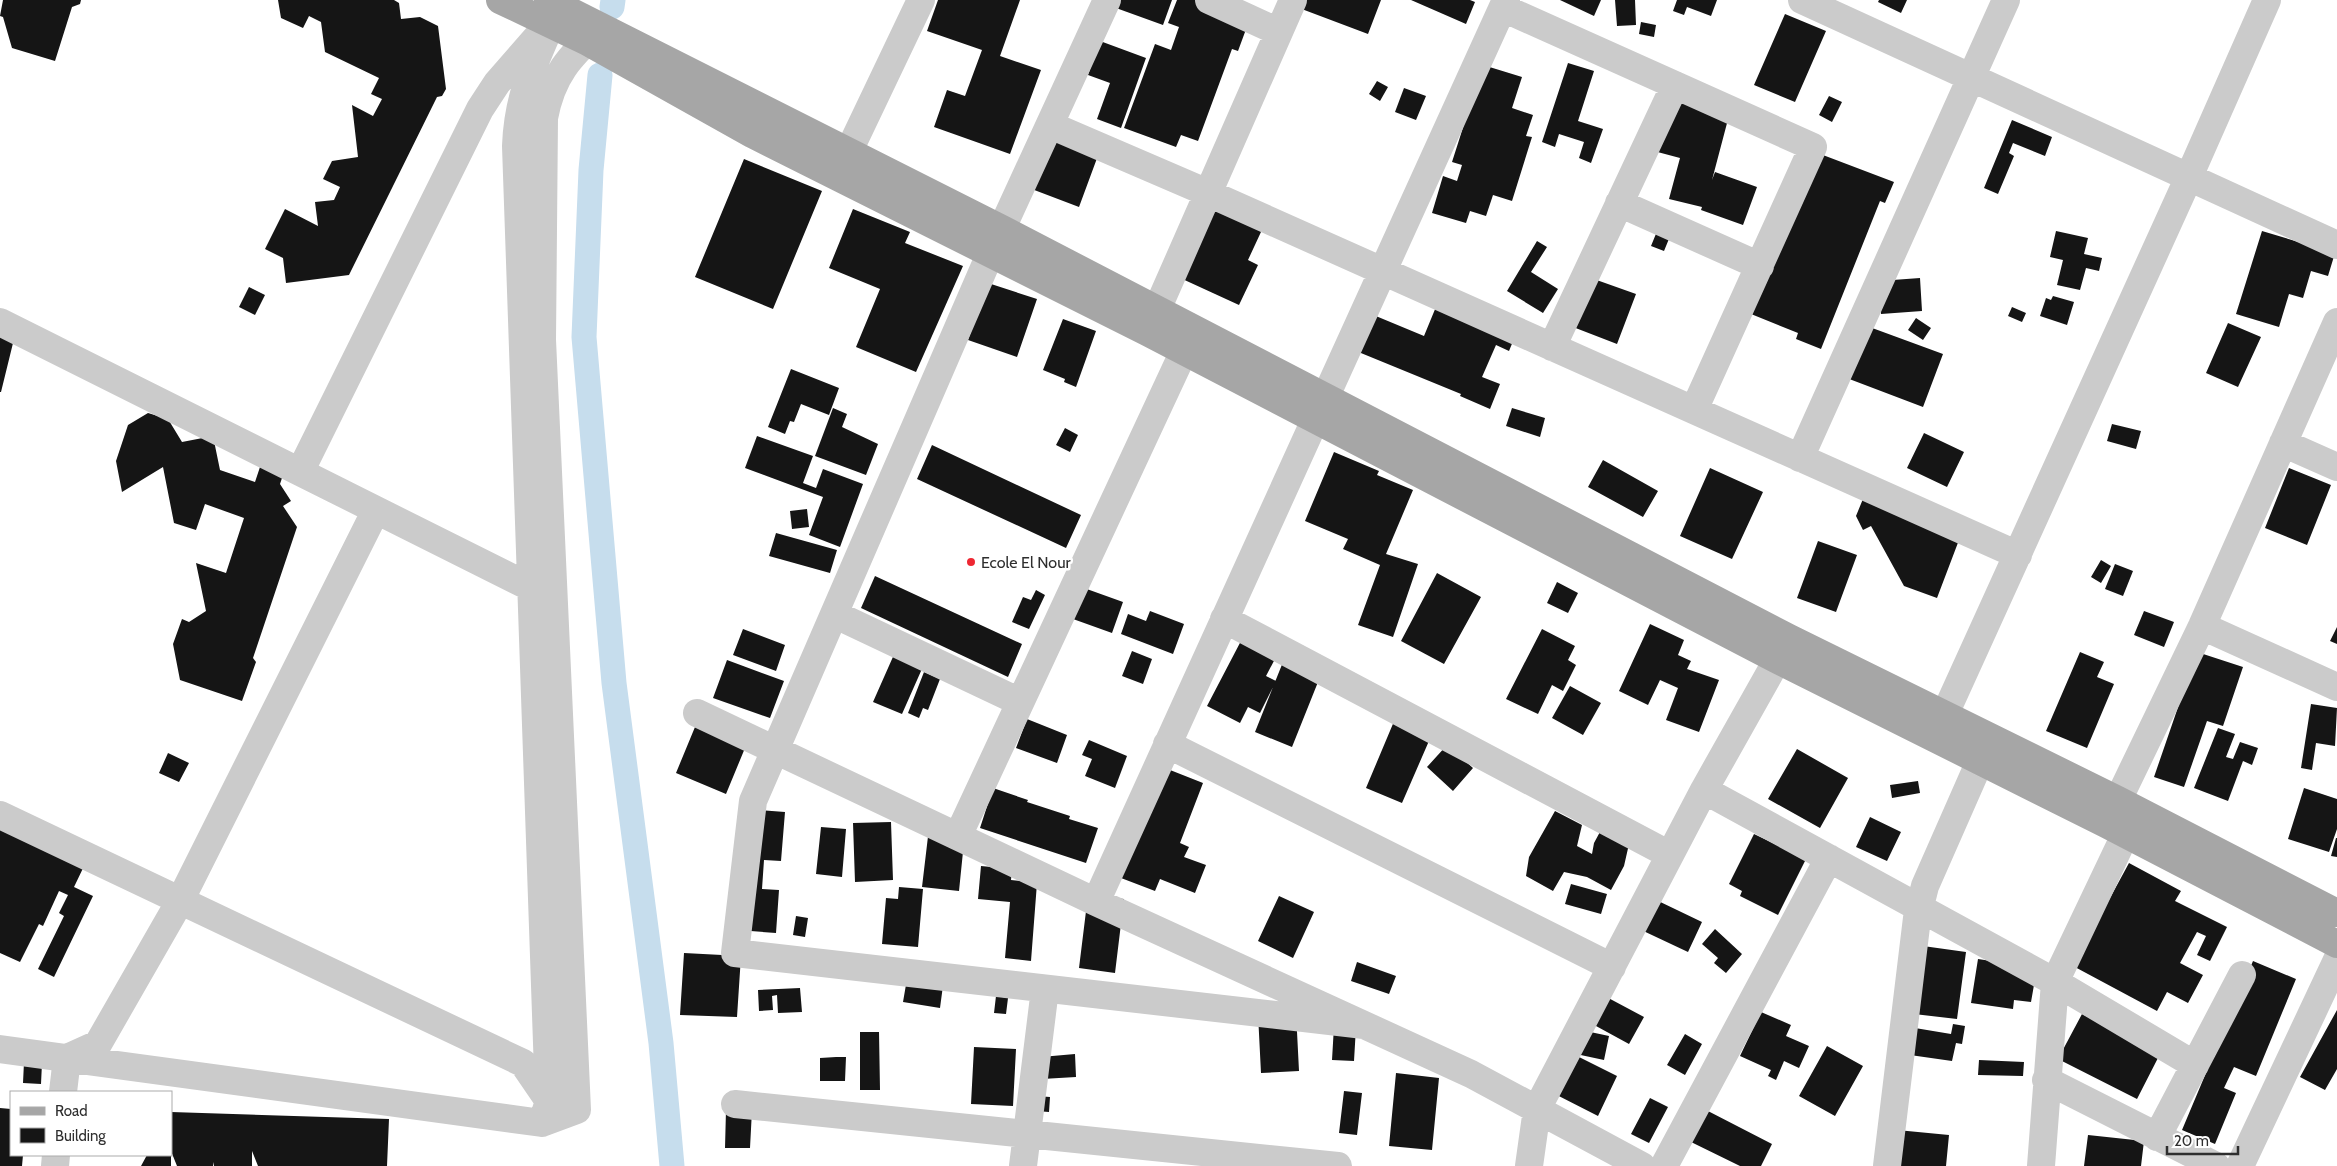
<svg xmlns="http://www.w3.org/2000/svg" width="2337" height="1166" viewBox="0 0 2337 1166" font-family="Cabin,sans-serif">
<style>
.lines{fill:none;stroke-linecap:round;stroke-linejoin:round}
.canal{stroke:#c6dded;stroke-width:25}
.building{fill:#151515}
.minor{stroke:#cbcbcb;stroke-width:28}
.major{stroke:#a6a6a6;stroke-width:28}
.poi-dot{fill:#ee2732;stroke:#fff;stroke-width:2}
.labels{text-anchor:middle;stroke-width:5;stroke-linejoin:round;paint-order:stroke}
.poi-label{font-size:16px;fill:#2e2e2e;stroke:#fff;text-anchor:start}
</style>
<rect width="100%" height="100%" fill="#fff"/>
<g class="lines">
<!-- canal -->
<path class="canal" d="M612 7 613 0
M600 75 591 170 584 337 614 683 661 1043 672 1166"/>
</g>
<!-- building -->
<path class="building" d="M3 0H81L80 4 72 7 55 61 12 48 3 17 0 16Z
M278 0H394L399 3 401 19 420 17 438 26 446 89 442 96 437 97 349 275 286 283 283 258 265 249 285 209 318 226 315 202 334 200 340 187 323 179 332 161 358 157 352 105 373 116 382 99 371 94 379 78 325 52 321 22 309 16 303 28 281 18Z
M938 0H1020L1000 56 1041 70 1010 154 934 127 947 90 965 96 982 50 927 31Z
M1119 0H1172L1163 25 1116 8Z
M1177 0H1215L1252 13 1238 51 1232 49 1198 141 1181 135 1176 147 1124 128 1155 44 1171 50 1179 27 1168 23Z
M1302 0H1381L1368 34 1299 8Z
M1411 0H1470L1475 2 1466 24Z
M1560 0H1601L1594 16Z
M1615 0H1635L1636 25 1617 26Z
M1677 0H1717L1711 16 1687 7 1684 15 1673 11Z
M1879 0H1907L1901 13 1878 2Z
M1785 14 1826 31 1795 102 1754 85Z
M1641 22 1656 25 1654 37 1639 34Z
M1100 41 1146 58 1121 128 1097 119 1110 83 1088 75Z
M1568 63 1594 71 1578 121 1603 129 1591 163 1579 158 1584 142 1559 134 1555 147 1542 142Z
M1483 65 1522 77 1512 108 1533 115 1526 136 1532 137 1512 201 1493 195 1486 216 1470 211 1466 223 1432 213 1443 176 1457 181 1462 165 1452 162Z
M1377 81 1388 87 1380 101 1369 94Z
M1404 88 1426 96 1416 120 1395 112Z
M1666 91 1731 108 1712 180 1715 172 1757 187 1743 225 1701 210 1702 207 1669 199 1680 158 1650 150Z
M1829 96 1842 102 1832 122 1819 115Z
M2012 120 2052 137 2045 156 2013 143 2009 153 2014 156 1998 194 1984 188Z
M1053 124 1103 142 1079 207 1029 188Z
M1815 152 1894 182 1885 203 1880 201 1821 349 1796 339 1798 333 1751 314Z
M744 159 822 191 773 309 695 277Z
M1215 195 1267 219 1248 260 1258 265 1239 305 1178 277Z
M853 209 910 232 905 243 963 266 916 372 856 347 880 289 829 268Z
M1660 224 1673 229 1664 251 1651 246Z
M2056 231 2088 238 2084 254 2102 258 2099 271 2086 268 2080 290 2057 285 2063 260 2050 257Z
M2262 231 2335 253 2328 276 2311 271 2303 298 2289 294 2279 327 2236 314Z
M1537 241 1547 247 1531 272 1558 289 1543 313 1507 291Z
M1591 278 1636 294 1617 344 1573 327Z
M1920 278 1922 311 1881 314 1879 281Z
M988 283 1037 299 1017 357 968 340Z
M249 287 265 295 255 315 239 307Z
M2053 296 2074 302 2067 325 2040 316 2046 298 2051 300Z
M1438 302 1516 334 1509 351 1496 345 1482 377 1500 384 1490 409 1460 396 1461 394 1356 351 1371 314 1424 336Z
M2012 307 2026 313 2022 322 2008 316Z
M1916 318 1931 328 1923 340 1908 330Z
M1063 319 1096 331 1076 387 1064 382 1065 379 1043 370Z
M2228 323 2261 337 2238 387 2206 373Z
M1864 325 1943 354 1923 407 1844 377Z
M0 335 14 339 1 392H0Z
M791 369 839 388 829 415 801 404 794 422 790 421 785 434 768 427Z
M833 408 847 414 842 427 878 444 866 475 815 456Z
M1512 408 1545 418 1540 437 1506 426Z
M148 413 168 419 182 442 213 436 220 470 255 482 260 467 283 475 280 484 291 501 283 506 297 527 253 658 256 662 242 701 180 680 173 644 182 619 189 622 206 611 196 563 226 573 244 518 205 504 196 530 174 523 163 467 122 492 116 461 128 425Z
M2112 424 2141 431 2136 449 2107 441Z
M1065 428 1078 435 1070 452 1056 445Z
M1924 433 1964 452 1947 487 1907 468Z
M757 436 813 456 803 483 816 488 823 469 863 484 840 547 809 535 823 497 745 468Z
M932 445 1081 515 1066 548 917 479Z
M1334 452 1379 471 1377 475 1413 490 1386 554 1418 564 1393 637 1358 625 1380 565 1343 549 1348 539 1305 521Z
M1603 460 1658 491 1643 517 1588 487Z
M1710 468 1763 492 1732 559 1680 536Z
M2289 468 2331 485 2307 545 2265 528Z
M1865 494 1959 540 1937 598 1904 586 1871 526 1863 530 1856 516Z
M807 509 809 527 792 529 790 511Z
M776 533 837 550 830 573 769 556Z
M1818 541 1857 555 1836 612 1797 598Z
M2101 560 2111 566 2101 583 2091 577Z
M2115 564 2133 571 2123 596 2105 589Z
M1437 573 1481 597 1444 664 1401 641Z
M875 576 1022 644 1008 677 861 608Z
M1557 582 1578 593 1568 613 1547 603Z
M1084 588 1123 602 1112 633 1073 619Z
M1036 590 1045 595 1029 629 1012 622 1023 597 1031 600Z
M1150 611 1184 624 1173 654 1121 634 1128 614 1146 621Z
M2144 611 2174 622 2164 647 2134 635Z
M1650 624 1684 640 1678 655 1691 661 1687 669 1719 680 1699 732 1666 720 1678 688 1660 680 1648 705 1619 691Z
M2337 627V644L2330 641Z
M743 629 785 645 776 671 733 655Z
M1542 629 1575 646 1568 660 1576 665 1563 691 1552 685 1538 714 1506 699Z
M1242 639 1276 657 1266 676 1276 681 1260 713 1248 707 1240 723 1207 706Z
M896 650 925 662 902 714 873 702Z
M1132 651 1152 659 1143 684 1122 676Z
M2080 652 2104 662 2097 677 2114 684 2087 748 2046 731Z
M2197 652 2243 667 2223 726 2207 721 2184 787 2154 777Z
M727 660 784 681 770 718 713 698Z
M1283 662 1320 677 1292 747 1255 732Z
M924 672 940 679 928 710 923 708 919 718 908 713Z
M1570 686 1601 703 1583 735 1552 718Z
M2311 704 2337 708 2335 746 2316 743 2312 770 2301 768Z
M1027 719 1067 735 1057 763 1016 748Z
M1395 719 1432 734 1402 803 1366 788Z
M695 727 745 748 726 794 676 773Z
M2218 728 2235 734 2226 757 2233 759 2240 742 2258 748 2252 765 2243 761 2228 801 2194 788Z
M1089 740 1127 756 1115 788 1085 776 1092 759 1082 755Z
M1447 745 1473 768 1453 791 1427 767Z
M1797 749 1848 778 1820 828 1768 799Z
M168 753 189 763 179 782 159 773Z
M1165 768 1203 783 1180 843 1189 847 1184 857 1206 865 1195 893 1160 879 1155 891 1121 878Z
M1918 781 1920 793 1892 798 1890 785Z
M993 788 1028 800 1027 802 1070 816 1069 819 1098 828 1086 863 980 828Z
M2304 788 2337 799V829L2329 852 2288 839Z
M746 809 785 812 781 861 764 860 762 889 779 890 776 933 737 930Z
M1555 811 1582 825 1577 846 1592 854 1594 843 1601 830 1629 844 1624 866 1611 890 1587 877 1564 872 1553 891 1526 876 1529 857Z
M1870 817 1901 832 1887 861 1856 847Z
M0 821 86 862 74 887 93 896 54 977 38 969 64 916 59 913 68 895 59 891 43 926 39 924 20 962 0 953Z
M891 822 893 880 855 882 853 823Z
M821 827 846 829 842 877 816 874Z
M929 828 965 832 959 891 922 887Z
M1754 834 1806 859 1778 915 1740 896 1742 891 1729 884Z
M2336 838H2337V857L2331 856Z
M2129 863 2181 891 2175 901 2227 927 2210 961 2197 955 2206 936 2197 932 2180 963 2203 975 2188 1003 2167 992 2157 1011 2073 966Z
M981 866 1012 869 1011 880 1037 883 1031 961 1005 958 1010 902 978 899Z
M1571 884 1607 894 1601 914 1565 904Z
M899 887 923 889 918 947 882 944 886 898 898 899Z
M1088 895 1124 899 1115 973 1079 968Z
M1279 896 1314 912 1293 958 1258 941Z
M1652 898 1702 922 1688 952 1637 928Z
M796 916 808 918 805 937 793 935Z
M1715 929 1742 954 1726 973 1714 963 1718 958 1702 944Z
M1923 946 1966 952 1957 1019 1914 1014Z
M684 953 741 956 737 1017 680 1015Z
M1978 959 2037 968 2031 1002 2014 1000 2013 1009 1971 1003Z
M2253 961 2296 979 2256 1076 2234 1067 2224 1088 2236 1093 2215 1144 2182 1130Z
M1357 962 1396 976 1389 994 1351 981Z
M908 973 944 978 940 1008 903 1002Z
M800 988 802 1012 778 1013 777 995 772 996 773 1010 759 1011 758 990Z
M1599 993 1644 1017 1629 1044 1585 1020Z
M996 996 1008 998 1006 1014 994 1013Z
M2337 1010V1069L2325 1090 2300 1077Z
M1296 1012 1299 1071 1261 1073 1258 1014Z
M1761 1012 1791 1025 1786 1036 1809 1046 1799 1068 1784 1061 1776 1080 1768 1076 1771 1070 1740 1056Z
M2082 1014 2160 1054 2137 1099 2058 1059Z
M1953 1024 1965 1026 1962 1044 1956 1043 1952 1061 1910 1055 1915 1028 1951 1034Z
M1334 1026 1356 1027 1354 1061 1332 1060Z
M1581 1030 1609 1036 1604 1060 1576 1054Z
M860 1032H879L880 1090H860Z
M1685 1034 1702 1044 1685 1075 1667 1065Z
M1827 1046 1863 1066 1835 1116 1799 1096Z
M974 1047 1016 1049 1013 1106 971 1104Z
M1567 1051 1617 1076 1598 1116 1547 1090Z
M1075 1054 1076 1077 1042 1079 1041 1057Z
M836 1057H846L845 1081H820V1058Z
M1979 1060 2024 1062 2023 1076 1978 1075Z
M24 1062 42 1063 41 1084 23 1083Z
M1396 1073 1439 1078 1432 1150 1389 1146Z
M1344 1091 1362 1093 1357 1135 1339 1133Z
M1037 1096 1050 1097 1049 1112 1036 1111Z
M1650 1098 1668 1107 1649 1143 1631 1134Z
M0 1108 11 1109V1155H23L22 1166H0Z
M726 1110H752L750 1148H725Z
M1706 1110 1772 1144 1761 1166H1740L1691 1142Z
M171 1112 389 1119 387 1166H258L252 1151V1166H214L213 1162V1166H177L171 1151Z
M1897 1130 1949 1135 1946 1166H1893Z
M2088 1135 2144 1141 2141 1166H2084Z
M147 1155H171V1166H141Z"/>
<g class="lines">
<!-- minor -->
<path class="minor" d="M1107 0 991 252 753 801 735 953 1364 1025
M1209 0 1279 32
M1802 0 2337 245
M1503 8 1813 147 1694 410
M1050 125 1208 193 2018 555
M839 172 921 0
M1619 203 1760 266
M0 322 532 588
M1148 330 1293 0
M1552 347 1675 85
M2283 443 2337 467
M1800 458 2006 0
M300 472 480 109 497 83 538 36
M834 614 1020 702
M1224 619 1670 855
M2202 626 2337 687
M697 713 1096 902 1471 1074 1642 1166
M1935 736 2188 179 2267 0
M1167 744 1612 967
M1704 790 2055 982 2195 1065
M0 815 523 1063 549 1101 542 1123 0 1049
M2108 821 2202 626 2337 322
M958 836 1184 351
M1096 902 1506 0
M2046 1080 2216 1166
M63 1092 67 1058 98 1044 180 901 376 510
M549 1101 516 146C518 90 538 56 559 6
M735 1104 1338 1166
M542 1123 577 1110 542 340 544 118C552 74 570 57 601 27
M2157 1137 2242 975
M55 1166 56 1155
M1023 1166 1045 989
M1529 1166 1537 1109 1704 790 1789 639
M1664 1166 1829 858
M1887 1166 1917 918 1925 886 1980 761
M2041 1166 2055 982 2135 814
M2240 1166 2337 960"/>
<!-- major -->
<path class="major" d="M500 0 586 41 752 134 1147 332 1776 659 2106 824 2337 944
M548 0 1002 229 1789 638 2118 800 2337 913"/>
</g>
<!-- markers -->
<circle class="poi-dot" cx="971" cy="562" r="5"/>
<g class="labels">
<!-- poi labels -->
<g class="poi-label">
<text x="981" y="568">Ecole El Nour</text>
</g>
</g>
<!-- legend -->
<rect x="10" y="1091" width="162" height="65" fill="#ffffff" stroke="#ababab"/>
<rect x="20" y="1107" width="25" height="8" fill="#a6a6a6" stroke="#ababab"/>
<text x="55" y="1116" font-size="15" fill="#2e2e2e">Road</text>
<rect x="20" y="1128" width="25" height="15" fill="#151515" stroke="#ababab"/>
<text x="55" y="1141" font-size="15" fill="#2e2e2e">Building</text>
<!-- scale -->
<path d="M2167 1146v8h71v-8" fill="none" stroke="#2e2e2e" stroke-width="2.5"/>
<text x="2174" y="1146" font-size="15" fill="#2e2e2e" stroke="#ffffff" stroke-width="4" paint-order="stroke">20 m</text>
</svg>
